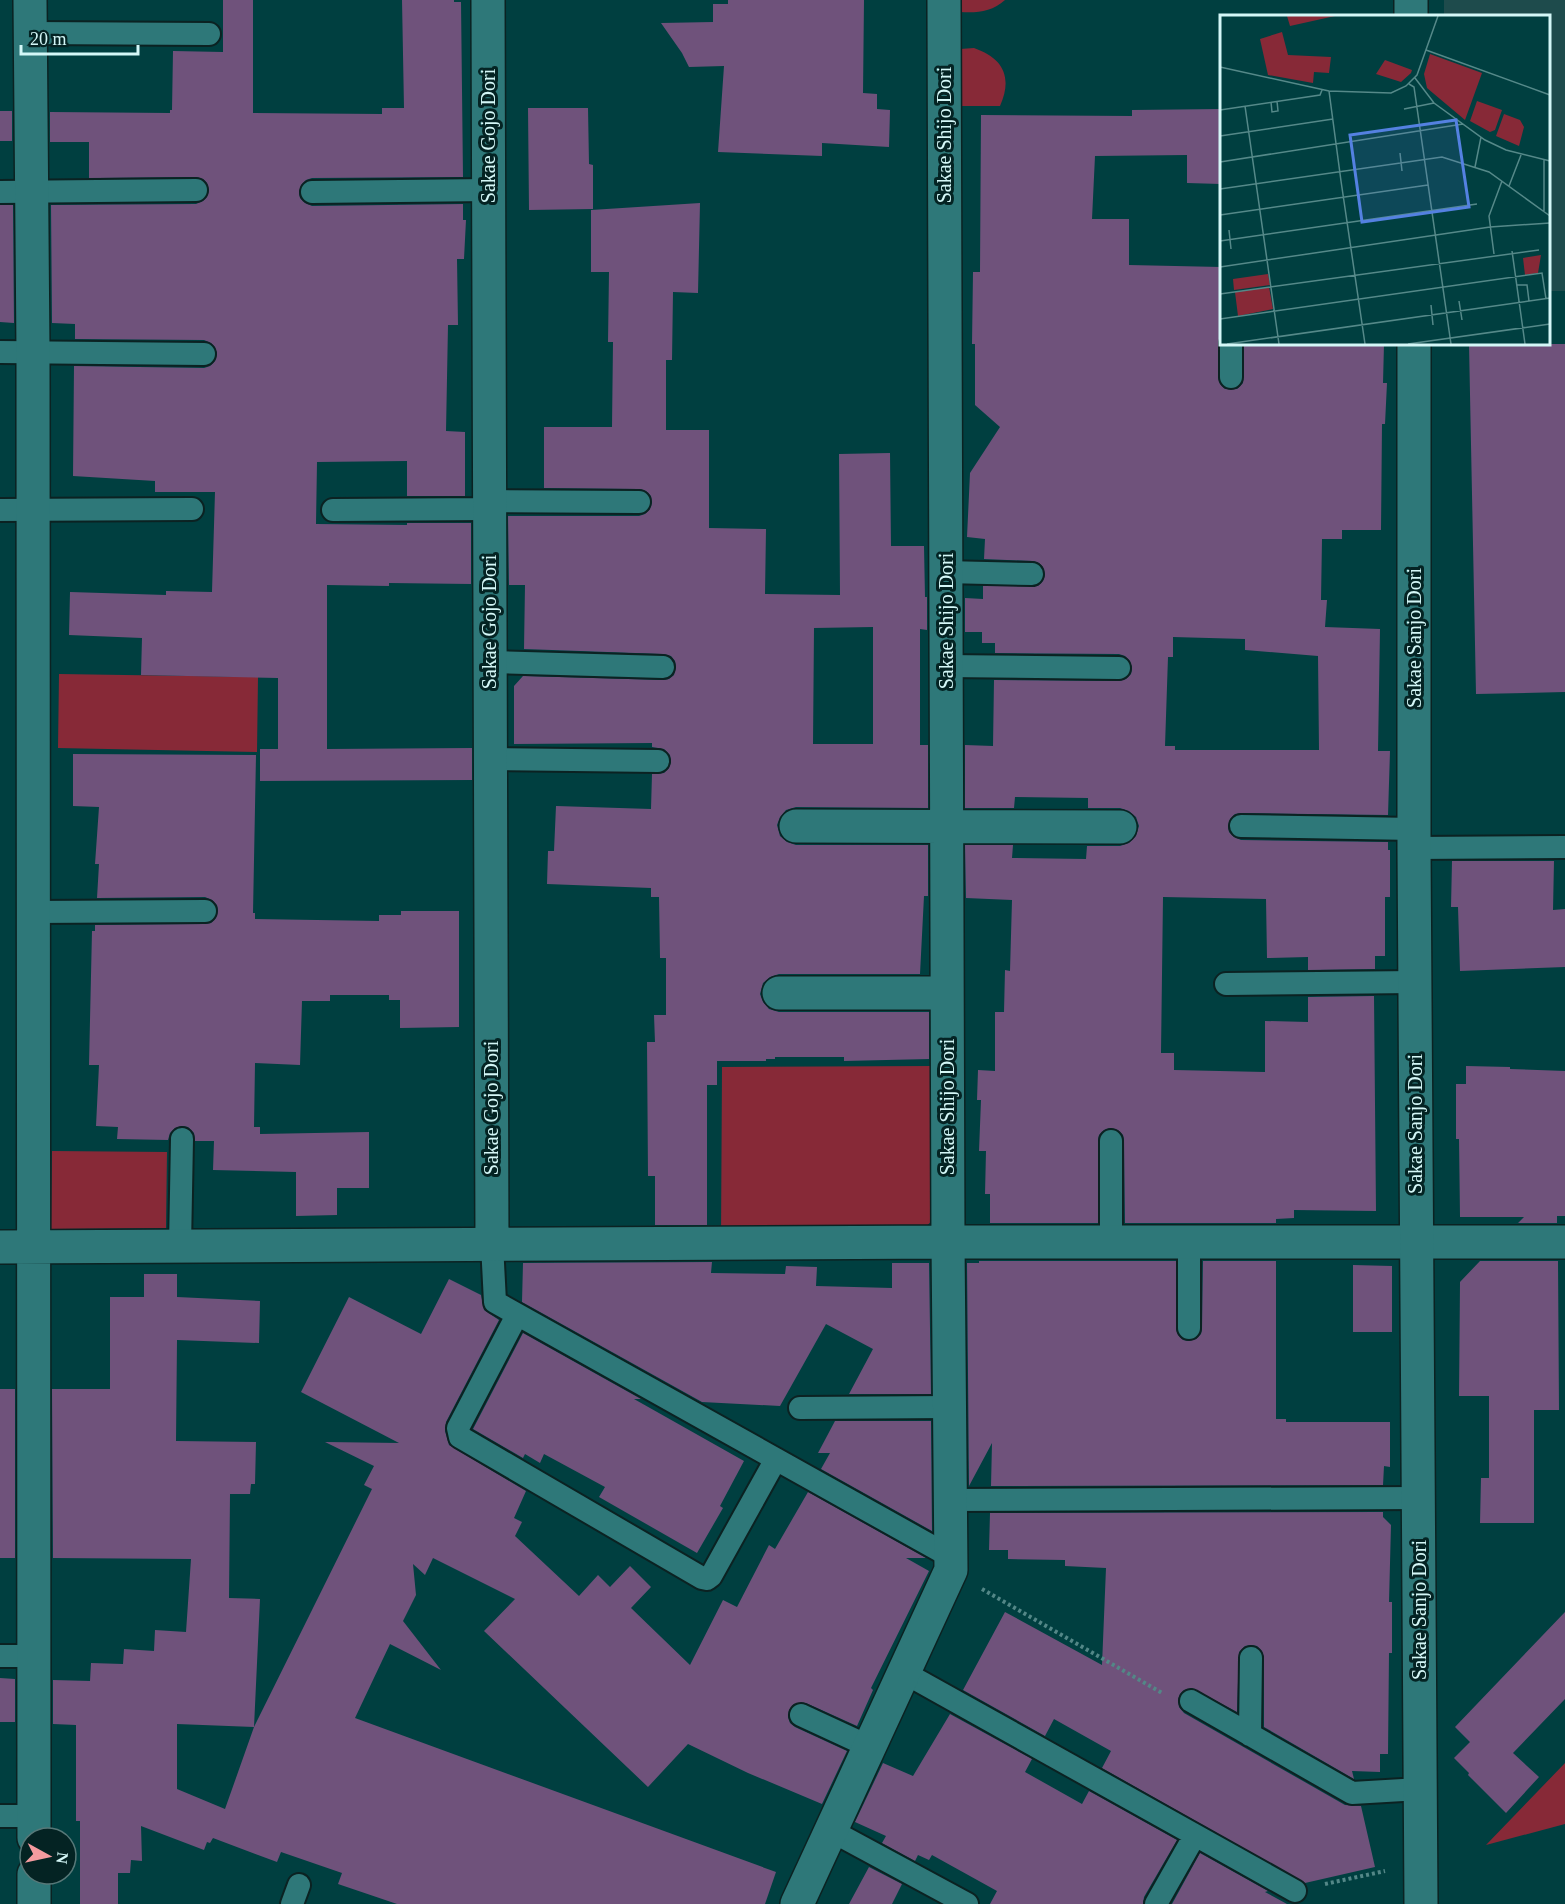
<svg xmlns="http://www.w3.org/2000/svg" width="1565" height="1904" viewBox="0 0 1565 1904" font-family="Georgia,serif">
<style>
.built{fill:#1e4b4c}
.green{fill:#872937}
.building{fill:#6f527b;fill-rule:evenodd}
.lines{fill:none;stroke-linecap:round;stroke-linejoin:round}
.service-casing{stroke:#0b2222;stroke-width:26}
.minor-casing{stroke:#0b2222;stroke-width:36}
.tertiary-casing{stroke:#0b2222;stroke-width:36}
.path{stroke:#538787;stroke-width:4;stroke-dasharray:3 3;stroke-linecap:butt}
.service{stroke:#2e7879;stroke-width:22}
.minor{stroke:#2e7879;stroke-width:33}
.tertiary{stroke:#2e7879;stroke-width:33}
.labels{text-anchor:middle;stroke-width:6;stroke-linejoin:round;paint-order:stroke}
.street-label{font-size:20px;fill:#d4f7f7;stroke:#042323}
.inset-road{fill:none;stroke:#558989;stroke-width:1.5}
.view{fill:#5481e1;fill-opacity:0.15;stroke:#5481e1;stroke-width:3}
.inset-edge{fill:none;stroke:#d4f7f7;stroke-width:3}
</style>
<rect width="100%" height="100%" fill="#003f40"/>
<!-- built -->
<path class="built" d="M1444 0H1565V291H1549L1548 16H1444Z"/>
<!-- green -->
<path class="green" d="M960 0H1005C992 12 977 13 960 12Z
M974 48C1003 58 1013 77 1000 106H960V49Z
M59 674 258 677 257 752 58 748Z
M936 1066 935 1218 919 1233 721 1238 722 1067Z
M52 1151 167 1152 166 1228 51 1229Z
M1565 1763V1824L1486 1845Z"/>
<!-- building -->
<path class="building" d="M223 0H253V113L382 114V108H404L402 0H454V2H461L463 177 312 178 306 180 301 185 299 193 300 198 305 203 312 206 463 204V220H466L464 259H457L458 325H448L446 431 465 432V496H407V461L317 462 316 524 407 525V523H471V584L389 583V586L327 585V749L472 748V780L260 781V749H278V678L141 675 142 638 69 635 70 592 166 595V591L212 592 215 492H155V481L73 476 74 366 204 368 210 366 215 361 217 354 215 347 211 343 204 340 75 339V324L52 323 51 205 196 204 203 201 207 197 209 190 207 183 203 179 196 177 89 178V142H50V112L170 113V110H172L173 51 223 52Z
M728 0H864L863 93 877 94V109L890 110 889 147 822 143V156L718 152 724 66 689 67 682 53 661 23 713 22V4H728Z
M528 108H588L589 164 593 165V209L529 210Z
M1221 109V184L1187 183V155L1095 156 1092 219H1129V265L1221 267V335L1218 344V377L1220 384 1225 389H1237L1243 383 1244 344H1384L1383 383H1387L1385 424H1382L1381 530H1342V539H1322L1321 600H1327L1325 627 1380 629 1378 751H1390L1388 815 1241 813 1235 814 1230 819 1228 826 1229 832 1234 837 1241 840 1388 842V850H1390V897H1385V956H1375V969L1308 970V957L1267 958 1266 899 1163 897 1161 1053H1174V1070L1265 1072V1021L1308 1022V997L1374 996 1376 1211 1294 1210V1218L1276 1219V1223H1125L1124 1140 1123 1135 1118 1130 1110 1128 1104 1130 1099 1135 1098 1140V1223H990V1194H985L986 1151H979L981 1100H977L978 1070 995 1071V1012H1004L1005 970 1010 971 1012 900 966 898 965 845H1013L1012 858 1086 859 1087 846H1120L1129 843 1136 836 1139 826 1136 817 1129 811 1120 808H1088V798L1015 797 1014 808H965V745L993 746 994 680 1119 681 1126 679 1131 674 1132 669 1130 661 1125 656 1119 654 995 653V643H982V632H965V598L983 599V586H1038L1043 581 1045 575 1043 567 1039 563 1033 561 984 559 985 539 967 537 970 473 1000 427 975 405V344H972L973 272H980L981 115 1132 116V110ZM1173 637 1245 639V650L1318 656 1319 750H1175V746H1165L1168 657H1173Z
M0 111H12V141H0Z
M700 203 698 293 673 292 672 360H666V430H709V528L766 529 765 594 840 595 839 454 890 453 891 546H924L925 597H927V630L920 629V745H928V808L796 807 786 810 780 817 777 825 780 836 787 842 796 845H928V896H924L920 974H779L770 977 763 983 760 994 763 1002 769 1009 779 1012H929V1059L844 1061V1057H775V1059H766V1061H717V1085H707V1225H655V1176H648L647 1042H655L654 1015H666V958H660L659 897H651V888L547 884 548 851H554L556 806 651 809 652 774 664 773 669 768 671 762 670 755 664 749 652 747V743L514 744V686L523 676 663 680 669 679 674 675 676 667 675 661 671 656 663 654 524 649 525 585H509L508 516H639L645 514 650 509 652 503 651 496 646 491 640 489 544 488V427H612L613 342H608L609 272H591V210ZM873 627V744H813L814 628Z
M0 205H13L14 323 0 322Z
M1469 344H1565V692L1476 694Z
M73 754 256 755 253 913H255V919L379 921V915H401V911H459V1027L400 1028V1000H389V995H330V1001H302L300 1065 255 1063 254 1127H260V1134L369 1132V1188H337V1215L296 1216V1172L213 1170 214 1141H195L194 1133 188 1127 182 1126 175 1128 170 1133 168 1140 117 1139 118 1127 96 1126 99 1065H89L92 931H95V925L205 924 211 923 216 918 218 910 217 905 212 900 205 897 97 898 99 864H95L99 807 73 806Z
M1452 861H1554L1553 910 1565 909V967L1460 971 1458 907H1451Z
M1466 1066 1510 1067V1069L1565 1071V1216H1557V1223H1518L1524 1217H1460L1459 1139H1456V1084H1466Z
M979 1261H1176V1329L1178 1335 1183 1340 1188 1341 1196 1339 1201 1334 1202 1329 1203 1261H1276V1419H1286V1422H1390V1467L1384 1466 1383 1485 991 1486 992 1443 969 1486 967 1263H979Z
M1480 1261H1558L1559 1410H1534V1523H1480L1481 1478H1489V1396H1459L1460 1282Z
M712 1262 711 1273 785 1274 786 1266 817 1267 816 1286 892 1288V1263H929L931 1394H849L873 1349 826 1324 780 1406 702 1402 522 1302 523 1263Z
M1353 1265 1392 1266V1332H1353Z
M144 1274H177V1297L260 1301 259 1343 177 1340 176 1441 256 1442 255 1484H251L250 1494H230L229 1598 260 1599 254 1727 372 1489 364 1485 374 1466 325 1442 399 1443 301 1392 349 1297 421 1334 449 1279 481 1295 484 1310 499 1320 446 1422 445 1431 449 1445 526 1491 514 1518 522 1522 515 1536 579 1596 598 1575 610 1587 630 1566 651 1587 631 1608 690 1665 723 1600 737 1607 769 1545 775 1549 808 1492 926 1558H906L929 1571 871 1688 873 1690 857 1726 806 1703 794 1704 789 1710 788 1717 790 1723 795 1727 847 1751 822 1804 748 1773 688 1744 648 1787 484 1631 515 1599 433 1558 425 1575 413 1564 416 1595 403 1621 441 1670 390 1644 355 1718 776 1872 765 1904H397L338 1884 342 1873 281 1852 277 1862 213 1838 210 1843 207 1842 204 1850 141 1826 142 1861 131 1860 130 1873H118V1904H80V1821H76V1725L53 1724V1680L90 1681 91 1663 123 1664 124 1649 154 1651 155 1630 186 1632 191 1559 53 1558 52 1389H110V1297H144ZM177 1724 254 1727 225 1809 177 1789Z
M523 1333 641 1399H634L744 1461 720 1506 723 1508 697 1553 599 1497 605 1487 544 1454 540 1463 525 1454 523 1458 473 1429Z
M0 1389H15V1558H0Z
M835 1421H931L932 1531 821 1469 830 1453H818Z
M1383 1512V1517L1391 1525 1389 1602H1392V1653H1389L1388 1754H1380V1772L1352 1771 1354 1779 1264 1727V1658L1262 1651 1257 1646 1251 1645 1245 1646 1239 1652 1237 1712 1192 1688 1184 1690 1180 1694 1178 1700 1179 1707 1184 1713 1345 1805 1361 1806 1375 1867 1305 1883 1102 1768 1111 1751 1054 1719 1045 1736 963 1690 1005 1612 1102 1665 1106 1568 1065 1566V1560L1008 1559V1550H989L990 1513Z
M1565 1612V1699L1513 1753 1539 1777 1506 1813 1468 1775 1469 1773 1454 1758 1470 1742 1455 1727Z
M0 1678 15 1679V1722H0Z
M950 1714 1032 1759 1025 1772 1082 1804 1089 1791 1177 1840 1144 1897 1143 1904H990L997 1891 932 1855 929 1860 918 1855 915 1861 882 1843 886 1836 855 1822 883 1763 913 1776Z
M1200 1853 1268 1891 1265 1892 1287 1904H1172Z
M869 1867 902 1884 892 1904H849Z"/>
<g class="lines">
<defs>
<path id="service" d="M31 33 209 34
M0 192 196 190
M312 192 489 190
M0 352 204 354
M1231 377V344
M489 501 639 502
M0 510 192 509
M333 510 489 509
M945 572 1032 574
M490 662 663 667
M946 666 1119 668
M490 759 658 761
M1241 826 1414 829
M1414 848 1565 847
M33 912 205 911
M1226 984 1415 982
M1111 1242V1141
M492 1244 495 1302 951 1557
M180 1246 182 1139
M517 1315 458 1428 460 1437 702 1578 707 1579 711 1576 776 1459
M1189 1328V1242
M800 1408 949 1407
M949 1500 1418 1498
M0 1656H34
M903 1672 1195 1835 1156 1904
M1191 1701 1352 1793 1420 1789
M801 1715 868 1746
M1250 1735 1251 1658
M0 1816H34
M830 1830 967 1904
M1195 1835 1295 1891
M292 1904 299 1885"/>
<path id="minor" d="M30 0 33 351 34 1838
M488 0 492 1244
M796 826 1120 827
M779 993H947
M0 1247 948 1242H1565
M34 1874V1904
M797 1904 951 1570 948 1242 944 0"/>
<path id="tertiary" d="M1411 16V0
M1414 344V848L1421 1904"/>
</defs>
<!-- service casing -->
<use href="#service" class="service-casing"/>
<!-- minor casing -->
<use href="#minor" class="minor-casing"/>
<!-- tertiary casing -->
<use href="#tertiary" class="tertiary-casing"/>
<!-- path -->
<path class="path" d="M982 1589 1162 1693
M1325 1884 1385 1871"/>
<!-- service -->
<use href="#service" class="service"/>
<!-- minor -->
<use href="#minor" class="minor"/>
<!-- tertiary -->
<use href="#tertiary" class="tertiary"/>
</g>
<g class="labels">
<!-- street labels -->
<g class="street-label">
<text transform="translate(944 135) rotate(-90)" y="7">Sakae Shijo Dori</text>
<text transform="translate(488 136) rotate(-90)" y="7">Sakae Gojo Dori</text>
<text transform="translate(946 621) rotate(-90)" y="7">Sakae Shijo Dori</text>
<text transform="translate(489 622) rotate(-90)" y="7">Sakae Gojo Dori</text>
<text transform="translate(1414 638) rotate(-90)" y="7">Sakae Sanjo Dori</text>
<text transform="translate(947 1107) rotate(-90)" y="7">Sakae Shijo Dori</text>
<text transform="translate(491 1108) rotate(-90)" y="7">Sakae Gojo Dori</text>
<text transform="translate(1415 1124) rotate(-90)" y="7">Sakae Sanjo Dori</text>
<text transform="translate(1419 1610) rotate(-90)" y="7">Sakae Sanjo Dori</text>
</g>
</g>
<!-- overview -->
<g transform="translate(1220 15)">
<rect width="330" height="330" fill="#003f40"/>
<path d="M67 1H115L70 11ZM62 17 68 40 111 42 109 58 94 57 93 68 48 60 40 24ZM210 39 262 58 245 105 207 73 204 59ZM165 45 192 55 191 58 181 67 156 59ZM257 86 282 95 275 115 270 117 250 106ZM284 99 300 105 304 112 299 131 276 121ZM321 240 318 258 305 260 303 243ZM48 259 50 270 14 275 13 264ZM49 272 53 294 18 301 15 277Z" fill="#872937"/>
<path class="inset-road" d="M206 35 330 80M0 52 109 76M195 63 214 88 265 125 286 135 330 146M189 69 194 72 231 329M51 87 52 97 58 96 57 86M25 91 59 329M184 94 214 88M0 95 100 80 102 75M0 121 113 104M180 138 182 156M324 145V196M0 147 243 109M255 152 261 122M121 166 145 329M121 166 109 76 171 78 186 71 197 60 218 1M289 171 301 140M0 174 222 142 269 157 330 201M0 200 208 170M9 215 11 234M0 226 257 189M292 236 305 329M274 239 269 201 282 166M0 252 270 212 330 208M297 270H307L309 286M0 279 319 235M239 286 242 305M211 290 213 310M0 304 322 258 326 284M7 329 330 283M188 329 330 309"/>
<path class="view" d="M236 105 249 192 142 207 130 120Z"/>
<rect width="330" height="330" class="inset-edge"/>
</g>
<!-- north arrow -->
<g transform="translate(48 1856) rotate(98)"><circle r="28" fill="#042323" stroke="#577878" stroke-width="1.5"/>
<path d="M0-4.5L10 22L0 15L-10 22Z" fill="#f49b9f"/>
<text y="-9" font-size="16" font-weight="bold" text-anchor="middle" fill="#d4f7f7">N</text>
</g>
<!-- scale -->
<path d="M21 45v9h117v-9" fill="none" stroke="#d4f7f7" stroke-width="3"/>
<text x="30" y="45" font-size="18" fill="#d4f7f7" stroke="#042323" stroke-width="4.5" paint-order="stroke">20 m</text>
</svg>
